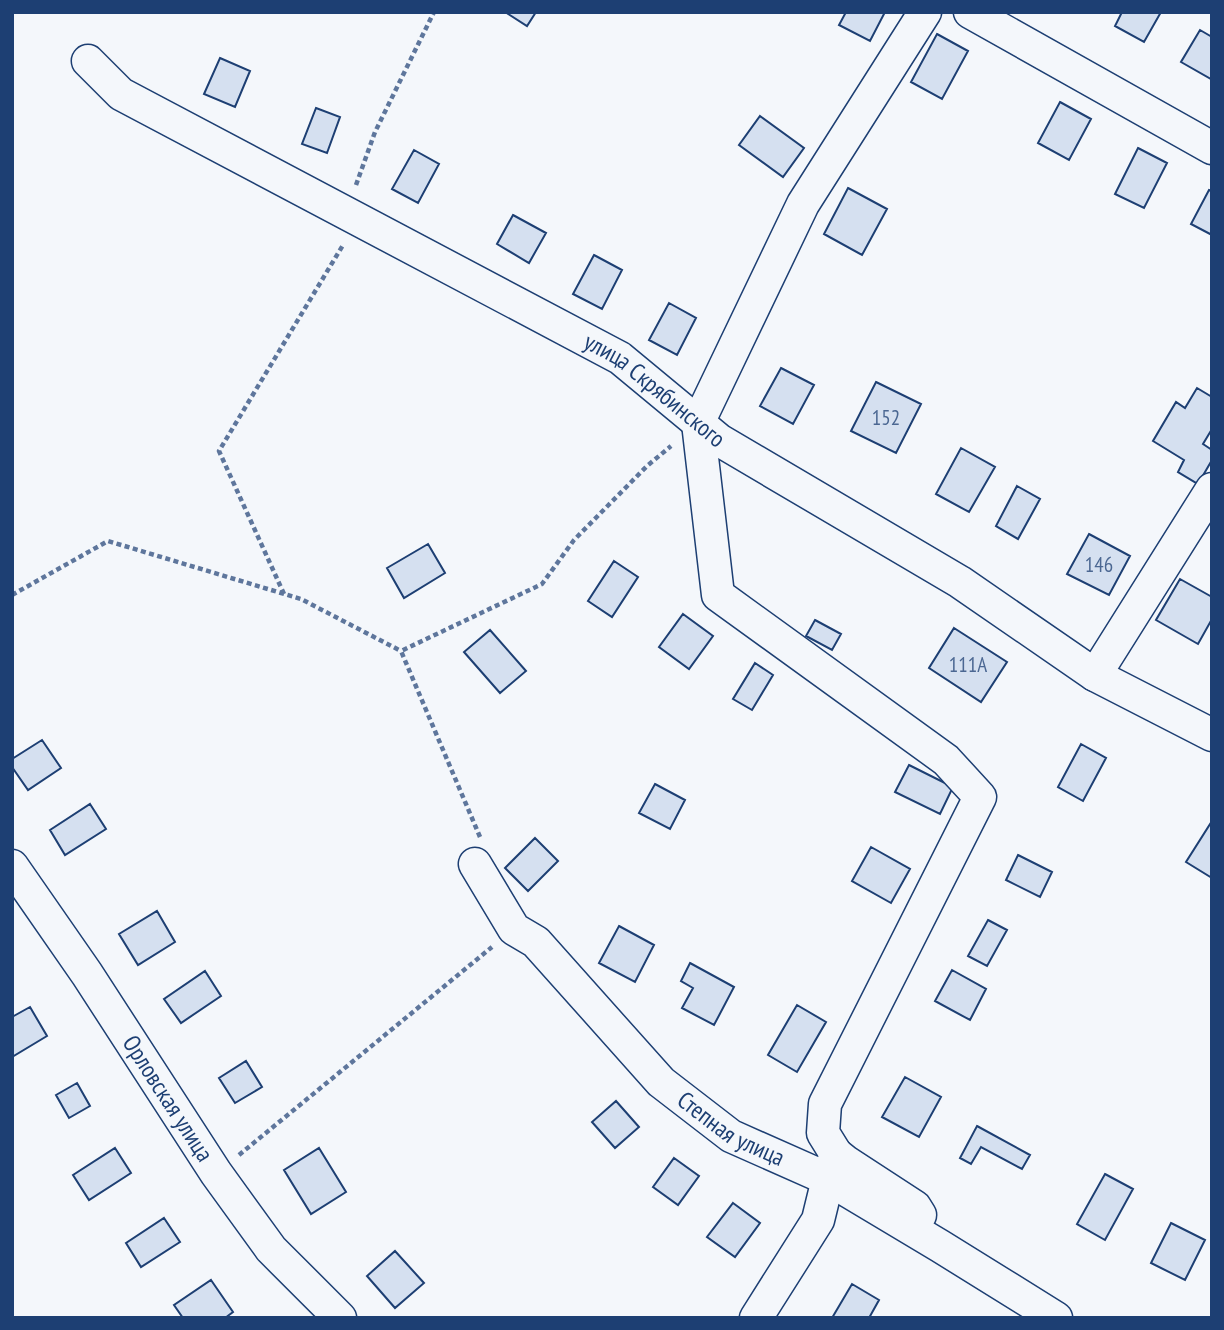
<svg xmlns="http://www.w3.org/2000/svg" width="1224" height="1330" viewBox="0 0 1224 1330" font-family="'PT Sans Narrow',sans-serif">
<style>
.building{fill:#d5e0f0;stroke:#1d3f73;stroke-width:2}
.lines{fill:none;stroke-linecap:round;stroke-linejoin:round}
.minor-casing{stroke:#1d3f73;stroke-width:35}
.path{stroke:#5e769c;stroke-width:4.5;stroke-dasharray:5 3.5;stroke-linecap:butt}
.minor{stroke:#f4f7fb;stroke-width:32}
.labels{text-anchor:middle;stroke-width:5;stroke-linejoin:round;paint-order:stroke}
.number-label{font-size:21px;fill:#4b6792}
.street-label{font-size:24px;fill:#1d3f73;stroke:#f4f7fb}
</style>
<rect width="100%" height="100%" fill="#f4f7fb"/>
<!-- building -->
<path class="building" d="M505 12H536L527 26Z
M846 12H885L870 41 839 25Z
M1122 12H1161L1144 42 1115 26Z
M1200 30 1212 37 1211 79 1181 62Z
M937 34 968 51 942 99 911 82Z
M220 58 250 71 235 107 204 94Z
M1060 102 1091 119 1069 160 1038 143Z
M316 108 340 117 327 153 302 144Z
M760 116 804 148 783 177 739 145Z
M1138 148 1167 163 1144 208 1115 194Z
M414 150 439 164 418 203 392 189Z
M848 188 887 209 862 255 824 234Z
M1209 190 1212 191V235L1191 224Z
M513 215 546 233 529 263 497 244Z
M594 255 622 270 602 309 573 294Z
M669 303 696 318 677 355 649 340Z
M781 368 814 385 793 424 760 406Z
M876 382 921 404 896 453 851 431Z
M1197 388 1212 397V429L1203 444 1212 450V460L1198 484 1178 472 1184 460 1153 441 1176 402 1185 408Z
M961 448 995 467 969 512 936 494Z
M1017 486 1040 499 1018 539 996 526Z
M1089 534 1130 556 1109 595 1067 574Z
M428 544 445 573 404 598 387 568Z
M614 561 638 577 612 617 588 601Z
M1180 579 1212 597V619L1198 644 1156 620Z
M683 614 713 636 689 669 659 647Z
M815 620 841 634 832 650 806 636Z
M954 628 1007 662 981 702 929 668Z
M490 630 526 671 500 693 464 652Z
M755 663 773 675 752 710 733 699Z
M42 740 61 768 28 790 12 767V759Z
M1081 744 1106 758 1083 801 1058 787Z
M909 765 953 787 940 814 895 792Z
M655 784 685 800 670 829 639 813Z
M90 804 106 829 65 855 50 830Z
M1212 821V878L1186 862Z
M535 838 558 861 528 891 505 868Z
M871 847 910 869 891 903 852 881Z
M1018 855 1052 872 1040 897 1006 880Z
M157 911 175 942 138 965 119 934Z
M988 920 1007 930 987 966 968 956Z
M619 926 654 945 635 982 599 963Z
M690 963 734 987 714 1025 682 1008 693 988 681 981Z
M952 970 986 989 970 1020 935 1001Z
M205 971 221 996 181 1023 164 999Z
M797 1005 826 1022 797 1072 768 1055Z
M30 1007 47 1036 12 1057V1017Z
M246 1061 262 1087 235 1103 219 1078Z
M905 1077 941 1097 919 1137 882 1117Z
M77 1083 90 1106 69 1118 56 1095Z
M616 1101 639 1127 615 1148 592 1122Z
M977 1126 1030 1155 1022 1169 981 1147 971 1164 960 1158Z
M115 1148 131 1173 89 1200 73 1175Z
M319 1148 346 1192 311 1214 284 1170Z
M674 1158 699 1176 678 1205 653 1187Z
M1105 1174 1133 1189 1105 1240 1077 1224Z
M733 1203 760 1223 735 1257 707 1237Z
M164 1218 180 1242 141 1267 126 1243Z
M1171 1223 1205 1240 1185 1280 1151 1263Z
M395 1251 424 1283 395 1308 367 1276Z
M211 1280 233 1312 225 1318H183L174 1305Z
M852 1284 879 1300 869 1318H832Z"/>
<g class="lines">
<defs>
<g id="minor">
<path d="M970 12 1212 148"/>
<path id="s1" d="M88 61 121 94 620 358 719 440 960 582 1095 675 1212 735"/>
<path d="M1095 675 1212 489"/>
<path id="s2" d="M475 864 514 929 536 942 661 1082 731 1136 828 1179 940 1246 1056 1318"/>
<path id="s3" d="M12 866 87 974 216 1173 271 1249 340 1318"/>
<path d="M836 1154 846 1162 915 1207 920 1215"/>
<path d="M756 1318 818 1220 828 1179 836 1154 823 1133 825 1104 980 797 946 760 718 595 698 423 803 204 925 12"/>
</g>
</defs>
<!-- minor casing -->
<use href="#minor" class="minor-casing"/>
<!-- path -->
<path class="path" d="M356 185 375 132 434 12
M284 594 219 451 343 245
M12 595 108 541 301 599 401 651
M480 837 401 651 542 584 574 540 647 466 671 446
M239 1155 492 947"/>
<!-- minor -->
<use href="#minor" class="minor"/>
</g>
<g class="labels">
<!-- number labels -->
<g class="number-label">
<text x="886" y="425">152</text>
<text x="1099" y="572">146</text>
<text x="968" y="672">111А</text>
</g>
<!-- street labels -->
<g class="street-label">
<text dy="8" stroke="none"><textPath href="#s1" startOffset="658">улица Скрябинского</textPath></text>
<text dy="8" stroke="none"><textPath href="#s3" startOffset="280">Орловская улица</textPath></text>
<text dy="8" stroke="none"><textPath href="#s2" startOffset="374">Степная улица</textPath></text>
</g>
</g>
<!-- border -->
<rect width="1224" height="1330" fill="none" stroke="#1d3f73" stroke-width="28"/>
</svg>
